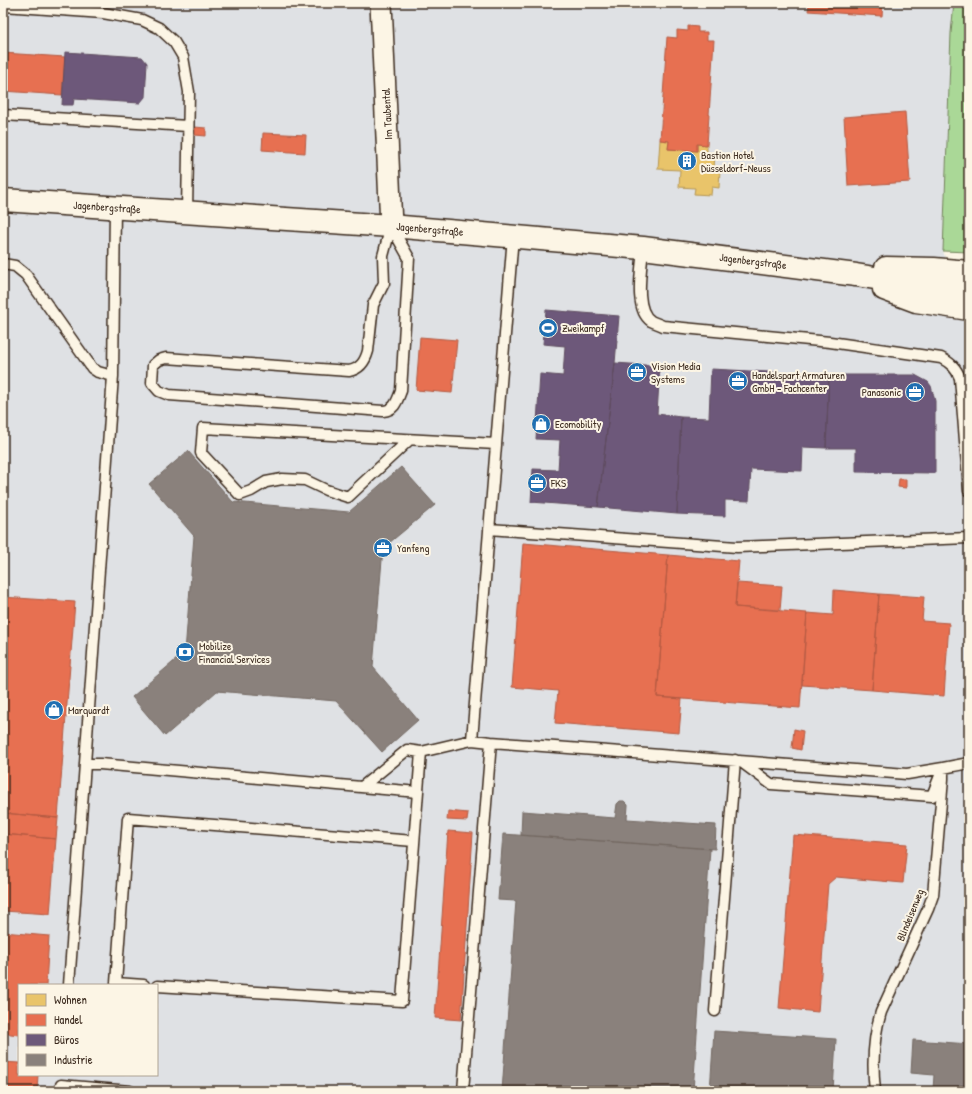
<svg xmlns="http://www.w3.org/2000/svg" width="972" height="1094" viewBox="0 0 972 1094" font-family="'Patrick Hand',sans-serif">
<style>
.built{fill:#dfe1e4;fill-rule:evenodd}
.green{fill:#aad897;stroke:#72815a}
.homes{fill:#e9c46a;stroke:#b59653}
.shops{fill:#e76f51;stroke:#b35a42}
.offices{fill:#6d597a;stroke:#5e4b5e}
.industry{fill:#8a817c;stroke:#726760}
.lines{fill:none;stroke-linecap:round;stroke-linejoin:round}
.service-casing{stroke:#3b2a1e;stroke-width:13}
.minor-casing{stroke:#3b2a1e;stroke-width:24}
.tertiary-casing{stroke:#3b2a1e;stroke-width:25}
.service{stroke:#fcf5e5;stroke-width:10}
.minor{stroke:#fcf5e5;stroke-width:21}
.tertiary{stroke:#fcf5e5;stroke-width:22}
.labels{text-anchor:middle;stroke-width:4;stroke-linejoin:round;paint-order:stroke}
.street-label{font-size:11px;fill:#3b2a1e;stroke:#fcf5e5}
.poi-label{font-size:11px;fill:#3b2a1e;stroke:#fcf5e5;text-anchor:start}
</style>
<rect width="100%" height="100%" fill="#fcf5e5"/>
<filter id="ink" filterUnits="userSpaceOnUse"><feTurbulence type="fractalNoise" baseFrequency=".025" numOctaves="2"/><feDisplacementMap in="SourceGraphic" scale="8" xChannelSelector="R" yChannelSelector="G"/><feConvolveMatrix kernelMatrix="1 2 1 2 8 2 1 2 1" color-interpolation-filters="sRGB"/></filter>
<g filter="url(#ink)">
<!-- built -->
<path class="built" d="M3 3H954L951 33 943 251 969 329V1091H3ZM19 985H157V1075H19Z"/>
<!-- green -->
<path class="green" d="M954 3H969V252L943 251 951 33Z"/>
<!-- homes -->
<path class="homes" d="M660 140 669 141 668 149 697 151V144L707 145V152L715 153 714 170H720L719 188 712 187 711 195 694 194 695 188 679 187 680 170 658 169Z"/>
<!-- shops -->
<path class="shops" d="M794 3H883L882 16 808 11 809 4Z
M688 26 698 27V32H707V40H714L707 145 697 144V151L668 149 669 141 660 140 667 37 677 38V30L688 31Z
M3 53 65 57 62 95 3 91Z
M905 112 910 182 848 186 844 117Z
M195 127 206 128V136L195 135Z
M263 133 306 135 305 153 262 150Z
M420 337 457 340 452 393 416 390Z
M899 479H906V488L898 487Z
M523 543 668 555 657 697 682 699 679 733 555 723 558 691 512 687Z
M668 555 739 561 735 607 807 613 800 708 657 697Z
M737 583 782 586 780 610 735 607Z
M834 590 879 594 872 690 802 685 807 613 833 615Z
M879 594 924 597 922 621 949 623 944 696 872 690Z
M3 597 75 602 58 818 3 813Z
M794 729 803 731 801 750 792 748Z
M448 811 468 813 467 821 447 820Z
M3 813 58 818 56 839 3 834Z
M448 831 473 833 461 1020 435 1018Z
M3 834 56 839 50 914 3 911Z
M793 835 907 844 903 883 836 877 828 884 818 1012 779 1008Z
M3 932 49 936 46 985H19V1035L3 1033Z
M3 1062 19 1063V1075H38L37 1091H3Z"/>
<!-- offices -->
<path class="offices" d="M65 52 142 57 147 63 145 97 140 103 74 99 73 105H62Z
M546 310 619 316 615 363 598 507 531 502 533 469 558 470 560 440 536 439 540 374 563 376 565 346 543 344Z
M615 363 660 366 657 414 681 417 677 514 598 507Z
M711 369 829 375 826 448 803 447 802 471 751 469 749 501 725 500V516L677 514 681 417 709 418Z
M829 375H915L928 382 931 386 935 401V473L856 472V448H826Z"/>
<!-- industry -->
<path class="industry" d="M188 451 233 502 349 512 401 467 435 505 383 548 373 667 418 720 382 752 336 701 217 691 165 736 132 697 185 652 194 536 149 484Z
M620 801H624L628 805 627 819 716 825 715 849 521 835 522 811 615 818 617 804Z
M503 834 710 849 693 1091H502L516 901 498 900Z
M714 1031 836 1039 833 1091H710Z
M913 1040 969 1044V1091L933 1090 934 1075 911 1073Z"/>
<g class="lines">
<defs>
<path id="service" d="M4 6 103 13 142 20 159 28 174 42 183 57 189 92 187 212
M3 115 188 126
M391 226 409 258 401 391C397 401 395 410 383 411L169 395 159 391 152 383 153 365 159 360 166 358 349 371C360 369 365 362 368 351L373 305 384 283 383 256Z
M643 248C642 267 633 309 651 321 655 323 659 324 663 326L830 342 941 358C951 363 956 368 960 378L969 491
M3 264 15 266 26 275 92 368 98 372 113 376
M409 440 348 497 326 490 305 480 282 479 266 482 251 491 240 495 201 453 203 428 496 444
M489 529 737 547 969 538
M472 740 513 236
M86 764H100L418 792
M363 786 407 750 421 752
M69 985 113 376 115 207
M144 985 116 983 128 818 414 841
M157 986 402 1001 421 752 472 740 491 742 907 774 943 768 932 796 771 784 740 761
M715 1011 735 760
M61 1085 130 1091
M463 1091 491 742
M875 1091C872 1064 873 1038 881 1012L928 909 933 895 943 779V768L969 763"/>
<path id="minor" d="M381 3 391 226"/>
<path id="tertiary" d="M3 200 391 226 643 248 856 275 969 293
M886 268 934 269 969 272
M884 289 916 301 969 309"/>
</defs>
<!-- service casing -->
<use href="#service" class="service-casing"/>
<!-- minor casing -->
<use href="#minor" class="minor-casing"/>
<!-- tertiary casing -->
<use href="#tertiary" class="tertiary-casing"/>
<!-- service -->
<use href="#service" class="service"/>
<!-- minor -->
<use href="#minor" class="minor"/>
<!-- tertiary -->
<use href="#tertiary" class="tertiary"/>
</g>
</g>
<!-- icons -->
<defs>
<symbol id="building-disc" viewBox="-11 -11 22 22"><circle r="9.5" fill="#1f6fb2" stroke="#fcf5e5"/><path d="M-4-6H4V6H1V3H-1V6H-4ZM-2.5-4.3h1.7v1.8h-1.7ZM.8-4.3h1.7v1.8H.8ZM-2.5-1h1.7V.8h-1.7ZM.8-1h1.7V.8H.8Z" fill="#fff"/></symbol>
<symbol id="stadium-disc" viewBox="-11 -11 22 22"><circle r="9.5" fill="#1f6fb2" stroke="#fcf5e5"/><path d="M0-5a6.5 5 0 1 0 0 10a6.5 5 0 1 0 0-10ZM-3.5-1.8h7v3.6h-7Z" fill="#fff"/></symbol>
<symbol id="office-disc" viewBox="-11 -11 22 22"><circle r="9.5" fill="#1f6fb2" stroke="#fcf5e5"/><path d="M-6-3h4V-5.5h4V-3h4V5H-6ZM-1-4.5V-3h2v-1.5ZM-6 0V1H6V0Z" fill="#fff"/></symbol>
<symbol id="shop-disc" viewBox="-11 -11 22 22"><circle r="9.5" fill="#1f6fb2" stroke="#fcf5e5"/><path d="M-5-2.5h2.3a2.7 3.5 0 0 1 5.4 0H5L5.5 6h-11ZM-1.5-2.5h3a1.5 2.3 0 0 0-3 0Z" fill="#fff"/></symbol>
<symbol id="bank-disc" viewBox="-11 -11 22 22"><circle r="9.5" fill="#1f6fb2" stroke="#fcf5e5"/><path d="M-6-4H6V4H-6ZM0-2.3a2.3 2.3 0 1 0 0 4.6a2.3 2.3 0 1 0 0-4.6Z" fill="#fff"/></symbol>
</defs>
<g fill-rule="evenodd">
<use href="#building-disc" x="676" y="150" width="22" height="22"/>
<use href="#stadium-disc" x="537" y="317" width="22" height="22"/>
<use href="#office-disc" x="626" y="361" width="22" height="22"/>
<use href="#office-disc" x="727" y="370" width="22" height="22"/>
<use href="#office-disc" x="904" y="381" width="22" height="22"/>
<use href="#shop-disc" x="530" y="413" width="22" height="22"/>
<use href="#office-disc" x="526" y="472" width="22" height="22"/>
<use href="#office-disc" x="372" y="537" width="22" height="22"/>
<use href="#bank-disc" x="174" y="641" width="22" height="22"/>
<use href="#shop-disc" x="43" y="699" width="22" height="22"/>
</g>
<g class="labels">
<!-- street labels -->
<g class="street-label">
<text transform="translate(387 114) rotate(-93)" y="4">Im Taubental</text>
<text transform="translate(107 207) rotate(4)" y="4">Jagenbergstraße</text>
<text transform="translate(430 229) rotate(5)" y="4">Jagenbergstraße</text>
<text transform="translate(753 261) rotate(7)" y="4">Jagenbergstraße</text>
<text transform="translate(910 915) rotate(-68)" y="4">Blindeisenweg</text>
</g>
<!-- poi labels -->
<g class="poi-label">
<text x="701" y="159">Bastion Hotel<tspan x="701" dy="13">Düsseldorf-Neuss</tspan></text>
<text x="562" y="332">Zweikampf</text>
<text x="651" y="370">Vision Media<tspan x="651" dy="13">Systems</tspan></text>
<text x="752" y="379">Handelspart Armaturen<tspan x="752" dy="13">GmbH - Fachcenter</tspan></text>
<text x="901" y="396" text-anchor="end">Panasonic</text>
<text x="555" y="428">Ecomobility</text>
<text x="551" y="487">FKS</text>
<text x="397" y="552">Yanfeng</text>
<text x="199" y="650">Mobilize<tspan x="199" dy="13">Financial Services</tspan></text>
<text x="68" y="714">Marquardt</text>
</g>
</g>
<!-- margin -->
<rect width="972" height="1094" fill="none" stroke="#fcf5e5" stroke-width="16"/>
<rect x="8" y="8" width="956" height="1078" fill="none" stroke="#3b2a1e" stroke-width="1.5" filter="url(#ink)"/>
<!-- legend -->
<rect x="18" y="984" width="140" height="92" fill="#fcf5e5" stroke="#afa495"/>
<rect x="26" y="994" width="20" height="12" fill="#e9c46a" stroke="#afa495"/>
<text x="54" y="1004" font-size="12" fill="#3b2a1e">Wohnen</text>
<rect x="26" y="1014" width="20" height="12" fill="#e76f51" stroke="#afa495"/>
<text x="54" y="1024" font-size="12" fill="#3b2a1e">Handel</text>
<rect x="26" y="1034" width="20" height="12" fill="#6d597a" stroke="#afa495"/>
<text x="54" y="1044" font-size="12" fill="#3b2a1e">Büros</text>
<rect x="26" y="1054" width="20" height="12" fill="#8a817c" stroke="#afa495"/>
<text x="54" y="1064" font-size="12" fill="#3b2a1e">Industrie</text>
</svg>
